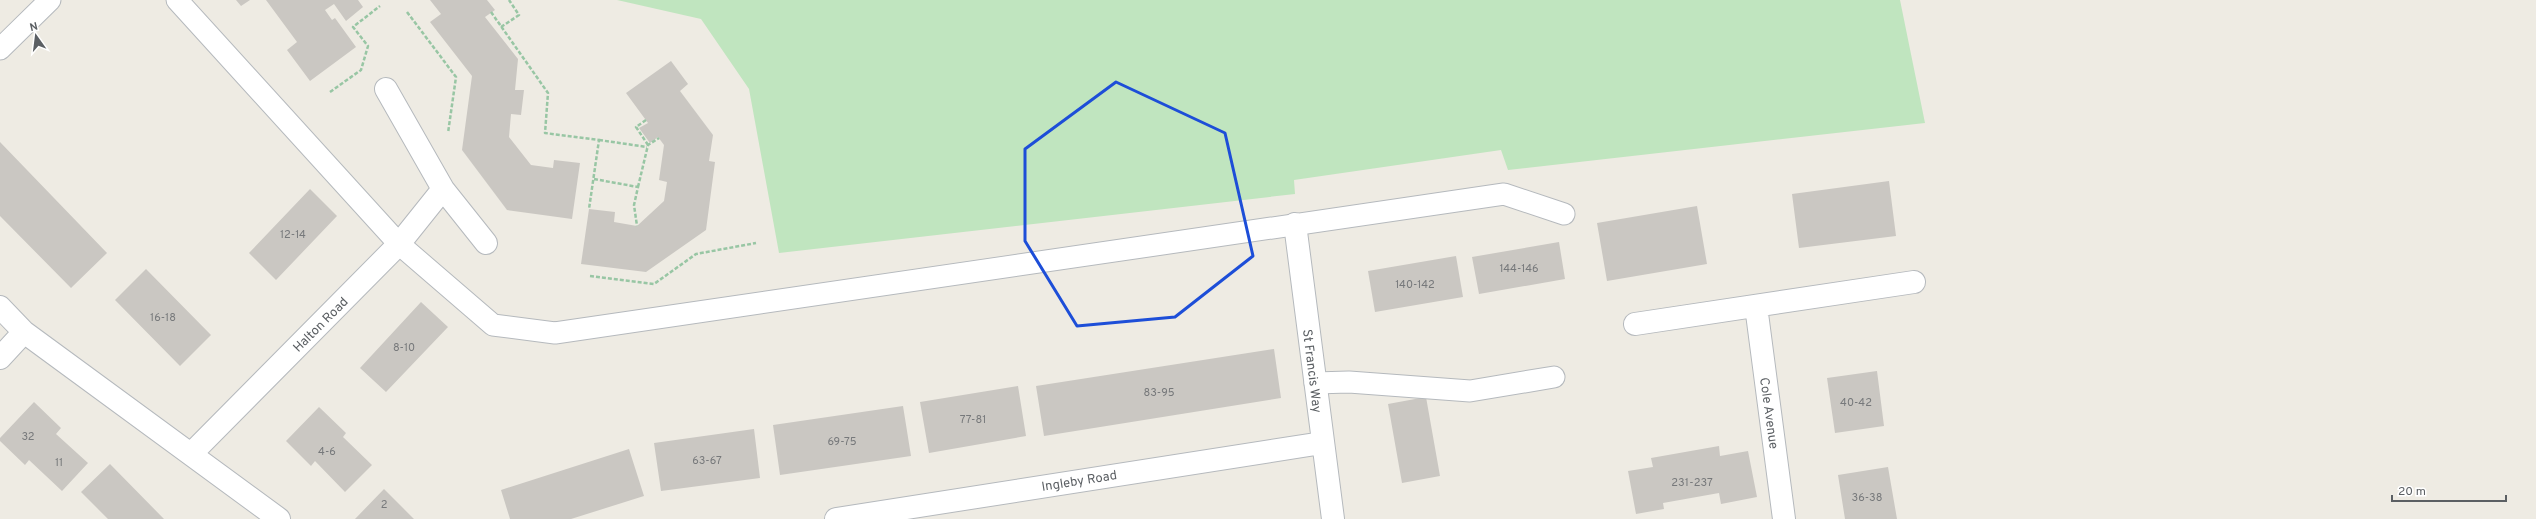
<svg xmlns="http://www.w3.org/2000/svg" width="2536" height="519" viewBox="0 0 2536 519" font-family="Overpass,sans-serif">
<style>
.green{fill:#c0e5bf}
.building{fill:#cac7c2}
.lines{fill:none;stroke-linecap:round;stroke-linejoin:round}
.lane-casing{stroke:#b5b9bd;stroke-width:23}
.street-casing{stroke:#b5b9bd;stroke-width:24}
.path{stroke:#98c6a4;stroke-width:2.5;stroke-dasharray:4 2;stroke-linecap:butt}
.lane{stroke:#fff;stroke-width:21}
.street{stroke:#fff;stroke-width:22}
.marked{fill:none;stroke:#1d4ed8;stroke-width:3;stroke-linejoin:round}
.labels{text-anchor:middle;stroke-width:3;stroke-linejoin:round;paint-order:stroke}
.number-label{font-size:11px;fill:#77797b}
.street-label{font-size:13px;fill:#5b5f63;stroke:#fff}
</style>
<rect width="100%" height="100%" fill="#eeebe3"/>
<!-- green -->
<path class="green" d="M617 0H1900L1925 123 1508 170 1501 150 1294 180 1295 194 779 253 749 89 701 19Z"/>
<!-- building -->
<path class="building" d="M236 0H250L241 6Z
M266 0H358L363 7 346 21 334 4 325 10 332 20 335 18 356 47 310 81 287 50 297 42Z
M430 0H487L495 10 485 17 518 59 515 90H524L521 115 511 114 509 137 531 165 553 168 554 160 580 163 572 219 507 210 462 150 472 76 430 22 441 14Z
M671 61 688 84 680 91 713 135 709 161 715 162 706 230 646 272 581 264 589 209 615 212 614 222 637 226 664 201 667 182 659 180 664 145 658 137 650 143 639 128 648 123 626 93Z
M0 142 107 253 71 288 0 216Z
M1889 181 1896 236 1799 248 1792 194Z
M310 189 337 216 276 280 249 253Z
M1697 206 1707 264 1607 281 1597 223Z
M1559 242 1565 279 1479 294 1472 257Z
M1456 256 1463 297 1375 312 1368 271Z
M146 269 211 335 180 366 115 300Z
M421 302 448 327 386 392 360 368Z
M1274 349 1281 398 1044 436 1036 386Z
M1877 371 1884 426 1835 433 1827 378Z
M1018 386 1026 436 929 453 920 402Z
M1426 397 1440 476 1402 483 1388 404Z
M34 402 61 428 56 434 88 463 62 491 29 460 25 465 0 441V438Z
M903 406 911 456 780 475 773 425Z
M319 407 346 433 343 437 372 465 345 492 315 461 311 466 286 441Z
M754 429 760 478 661 491 654 443Z
M1719 446 1720 456 1748 451 1757 497 1721 504 1719 493 1663 503 1664 509 1636 514 1628 471 1653 467 1651 458Z
M629 449 644 496 571 519H510L501 490Z
M110 464 164 519H108L81 492Z
M1888 467 1897 519H1845L1838 475Z
M384 489 414 519H355Z"/>
<g class="lines">
<defs>
<path id="lane" d="M177 0 399 244 493 325 555 333 1504 194 1564 214
M0 49 50 0
M1315 383 1349 382 1470 391 1554 377"/>
<path id="street" d="M386 89 443 189 486 243
M1295 224 1333 519
M1756 306 1784 519
M0 307 24 332 279 519
M1635 324 1914 282
M0 358 24 332
M191 454 399 244 443 189
M836 519 1322 443"/>
</defs>
<!-- lane casing -->
<use href="#lane" class="lane-casing"/>
<!-- street casing -->
<use href="#street" class="street-casing"/>
<!-- path -->
<path class="path" d="M407 12 456 77 448 133
M491 12 548 93 545 133 599 140 589 209
M501 27 519 15 509 0
M330 92 361 70 368 46 353 27 380 6
M646 120 636 127 648 145
M599 140 647 147
M594 179 638 187 634 205 637 226
M638 187 648 145 659 138
M590 276 654 284 696 254 756 243"/>
<!-- lane -->
<use href="#lane" class="lane"/>
<!-- street -->
<use href="#street" class="street"/>
</g>
<!-- marked area -->
<path class="marked" d="M1116 82 1225 133 1253 256 1175 317 1077 326 1025 241V149Z"/>
<g class="labels">
<!-- number labels -->
<g class="number-label">
<text x="293" y="238">12-14</text>
<text x="1519" y="272">144-146</text>
<text x="1415" y="288">140-142</text>
<text x="163" y="321">16-18</text>
<text x="404" y="351">8-10</text>
<text x="1159" y="396">83-95</text>
<text x="1856" y="406">40-42</text>
<text x="973" y="423">77-81</text>
<text x="28" y="440">32</text>
<text x="842" y="445">69-75</text>
<text x="327" y="455">4-6</text>
<text x="707" y="464">63-67</text>
<text x="59" y="466">11</text>
<text x="1692" y="486">231-237</text>
<text x="1867" y="501">36-38</text>
<text x="384" y="508">2</text>
</g>
<!-- street labels -->
<g class="street-label">
<text transform="translate(320 324) rotate(-45)" y="5">Halton Road</text>
<text transform="translate(1313 371) rotate(83)" y="5">St Francis Way</text>
<text transform="translate(1770 413) rotate(82)" y="5">Cole Avenue</text>
<text transform="translate(1079 480) rotate(-9)" y="5">Ingleby Road</text>
</g>
</g>
<!-- north arrow -->
<g transform="translate(36 36) rotate(346)" stroke="#ffffff" stroke-width="3" paint-order="stroke">
<path d="M0-3L7 15L0 10L-7 15Z" fill="#5b5f63"/>
<text y="-6" font-size="11" font-weight="bold" text-anchor="middle" fill="#5b5f63">N</text>
</g>
<!-- scale -->
<path d="M2392 495v6h114v-6" fill="none" stroke="#5b5f63" stroke-width="2"/>
<text x="2398" y="495" font-size="12" fill="#5b5f63" stroke="#ffffff" stroke-width="3" paint-order="stroke">20 m</text>
</svg>
